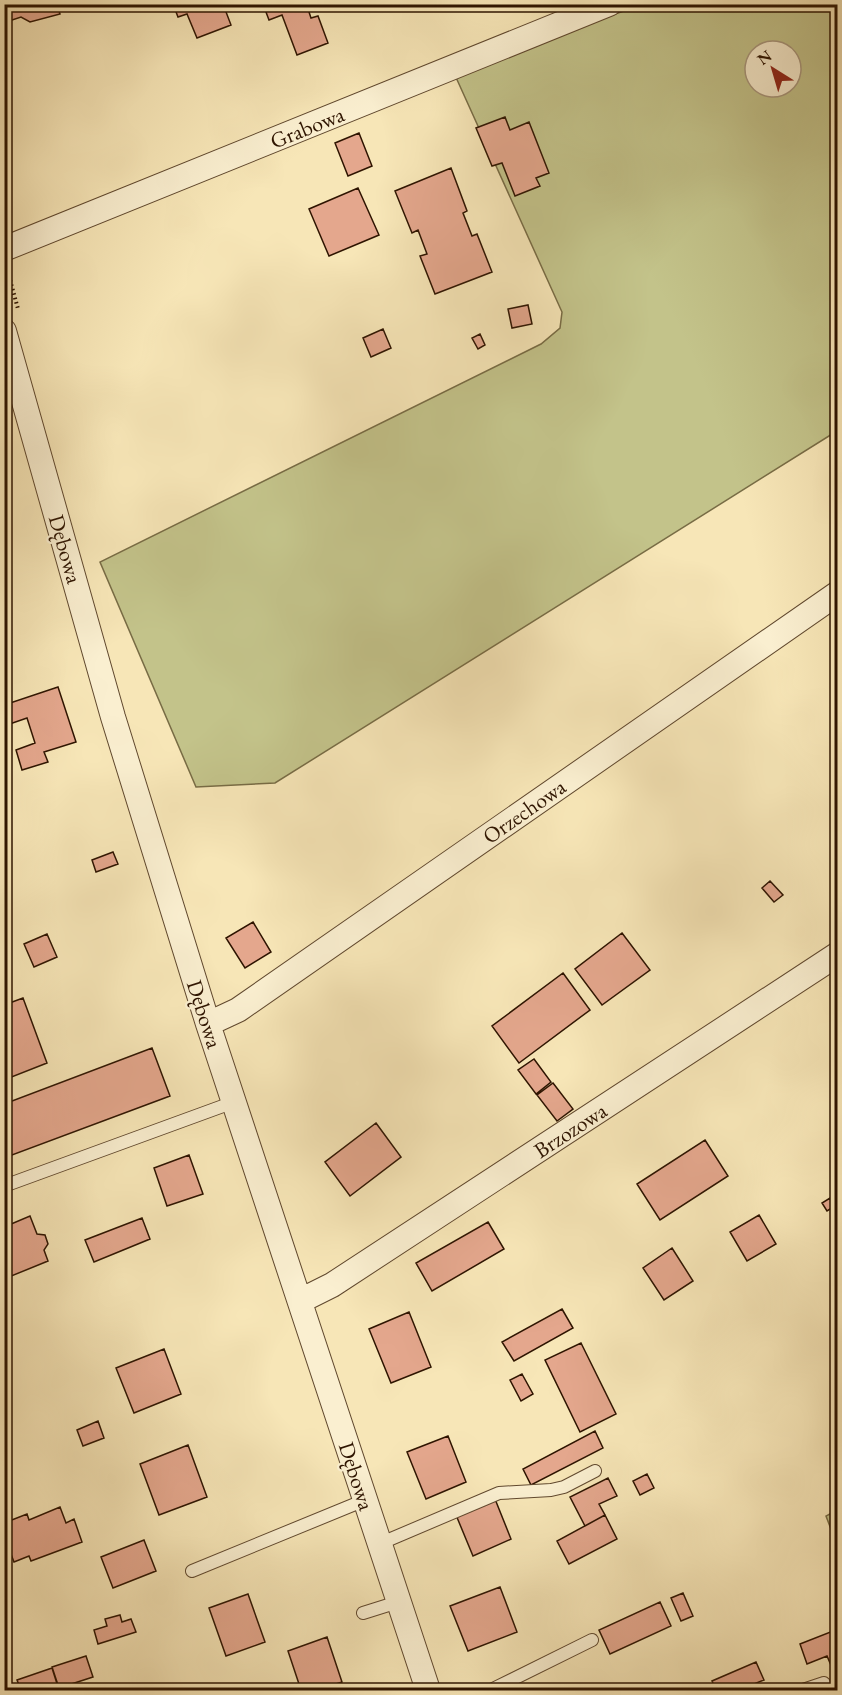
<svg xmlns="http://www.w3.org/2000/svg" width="842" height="1695" viewBox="0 0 842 1695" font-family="'EB Garamond',serif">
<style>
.green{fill:#c3c38a;stroke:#786c45;stroke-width:1.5;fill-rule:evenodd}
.building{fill:#e4a78d;stroke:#2e1400;stroke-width:1.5}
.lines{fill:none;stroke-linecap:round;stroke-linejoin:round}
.service-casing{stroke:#60482e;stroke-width:14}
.minor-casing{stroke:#60482e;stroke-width:26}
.path{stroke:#2e1400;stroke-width:4;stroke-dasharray:1.5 3;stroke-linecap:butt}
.service{stroke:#faefd0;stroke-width:12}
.minor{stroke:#faefd0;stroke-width:24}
.labels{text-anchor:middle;stroke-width:4.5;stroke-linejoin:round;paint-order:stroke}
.street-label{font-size:22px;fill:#2e1400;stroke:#faefd0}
</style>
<rect width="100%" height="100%" fill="#f7e6b7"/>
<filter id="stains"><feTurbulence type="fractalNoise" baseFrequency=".00333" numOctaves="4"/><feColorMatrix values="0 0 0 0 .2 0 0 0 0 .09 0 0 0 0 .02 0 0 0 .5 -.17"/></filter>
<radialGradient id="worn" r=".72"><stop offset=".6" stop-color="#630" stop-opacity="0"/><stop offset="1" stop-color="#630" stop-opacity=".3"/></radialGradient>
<!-- green -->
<path class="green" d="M640 5H837V431L275 783 196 787 100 562 541 344 560 328 562 312 454 73ZM755 51H791V87H755Z
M837 1510V1545L826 1516Z"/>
<!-- building -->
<path class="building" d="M4 4H57L60 14 30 22 21 17 6 22Z
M173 4H223L231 25 197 38 187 14 178 17Z
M263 4H311L307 6 311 18 318 16 328 43 297 55 282 15 269 20Z
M454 4H472L457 11Z
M505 117 510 130 529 122 549 173 536 178 540 186 515 196 502 163 492 166 476 128Z
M359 133 372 166 348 176 335 143Z
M451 168 467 211 463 213 472 236 477 234 492 272 435 294 420 256 427 254 418 230 412 233 395 191Z
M358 188 379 235 329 256 309 209Z
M528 305 532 324 512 328 508 309Z
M383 329 391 348 371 357 363 338Z
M480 334 485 345 478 349 472 338Z
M58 687 76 742 44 752 48 762 22 770 16 750 35 743 27 718 4 726V705Z
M113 852 118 864 96 872 92 860Z
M770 881 783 895 774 902 762 888Z
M253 922 271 952 245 968 226 938Z
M622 933 650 970 602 1005 575 969Z
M47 934 57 957 34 967 24 944Z
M563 973 590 1010 519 1063 492 1026Z
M23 998 47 1063 4 1080V1005Z
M152 1048 170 1096 4 1158V1104Z
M534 1059 551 1082 536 1094 518 1070Z
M553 1083 573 1109 557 1121 537 1095Z
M376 1123 401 1157 350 1196 325 1162Z
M705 1140 728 1176 660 1220 637 1184Z
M189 1155 203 1194 167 1206 154 1168Z
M830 1198 835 1206 827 1211 822 1203Z
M759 1215 776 1244 747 1261 730 1232Z
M30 1216 37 1234 45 1235 48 1244 44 1250 48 1261 4 1279V1227Z
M142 1218 150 1239 94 1262 85 1240Z
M488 1222 504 1249 432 1291 416 1263Z
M672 1248 693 1281 664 1300 643 1268Z
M562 1309 573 1328 514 1361 502 1342Z
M409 1312 431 1367 391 1383 369 1329Z
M581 1343 616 1414 580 1432 545 1360Z
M164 1349 181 1394 134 1413 116 1368Z
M522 1374 533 1394 521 1401 510 1380Z
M98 1421 104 1438 83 1446 77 1430Z
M595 1431 603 1448 531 1485 523 1469Z
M448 1436 466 1482 426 1499 407 1452Z
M188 1445 207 1497 159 1515 140 1464Z
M647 1474 654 1488 640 1495 633 1481Z
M608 1478 617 1496 599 1504 605 1515 585 1526 570 1497Z
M495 1499 511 1539 473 1556 456 1515Z
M60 1507 66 1523 74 1519 82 1542 31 1561 29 1556 14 1562 4 1536V1523L27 1514 29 1520Z
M605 1515 617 1539 569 1564 557 1541Z
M144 1540 156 1571 113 1588 101 1557Z
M500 1587 517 1632 468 1651 450 1606Z
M683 1593 693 1616 681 1621 671 1598Z
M248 1594 265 1642 226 1656 209 1608Z
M660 1602 671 1626 610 1654 599 1630Z
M120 1615 122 1622 131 1619 136 1632 98 1644 94 1630 107 1626 105 1619Z
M838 1629V1668L833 1670 827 1656 807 1664 800 1644Z
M327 1637 342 1682 318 1690H301L288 1651Z
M86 1656 93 1677 59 1688 52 1667Z
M756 1662 764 1680 739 1690H716L712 1681Z
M52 1668 59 1690H21L17 1680Z
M9 1677 15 1690H4V1679Z
M609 1685 611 1690H595Z"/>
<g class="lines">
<defs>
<path id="service" d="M4 1186 234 1102
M379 1544 499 1493 551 1490 564 1487 595 1471
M192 1571 365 1500
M363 1613 398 1602
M491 1690 592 1640
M803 1690 824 1683"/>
<path id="minor" d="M4 249 609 4
M4 331 113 717 208 1024 428 1690
M208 1024 238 1010 838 593
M300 1301 332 1285 838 954"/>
</defs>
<!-- service casing -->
<use href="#service" class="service-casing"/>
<!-- minor casing -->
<use href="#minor" class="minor-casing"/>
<!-- path -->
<path class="path" d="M9 276 18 309"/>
<!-- service -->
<use href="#service" class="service"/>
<!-- minor -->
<use href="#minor" class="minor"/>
</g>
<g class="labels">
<!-- street labels -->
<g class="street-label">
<text transform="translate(307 127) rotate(-22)" y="8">Grabowa</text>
<text transform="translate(66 549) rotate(74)" y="8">Dębowa</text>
<text transform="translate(524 811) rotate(-35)" y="8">Orzechowa</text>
<text transform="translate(205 1014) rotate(72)" y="8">Dębowa</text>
<text transform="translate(570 1130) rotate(-33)" y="8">Brzozowa</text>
<text transform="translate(357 1476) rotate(72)" y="8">Dębowa</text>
</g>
</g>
<!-- margin -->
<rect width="842" height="1695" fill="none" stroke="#f7e6b7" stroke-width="24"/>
<rect x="6" y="6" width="830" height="1683" fill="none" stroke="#2e1400" stroke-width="3"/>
<rect x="12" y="12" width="818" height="1671" fill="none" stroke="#2e1400" stroke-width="1.5"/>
<!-- north arrow -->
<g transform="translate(773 69) rotate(323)"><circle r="28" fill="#faefd0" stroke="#a8977d" stroke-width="1.5"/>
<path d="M0-4.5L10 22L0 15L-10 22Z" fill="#8f2418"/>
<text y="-9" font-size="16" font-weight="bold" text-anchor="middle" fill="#2e1400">N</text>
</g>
<rect width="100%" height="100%" filter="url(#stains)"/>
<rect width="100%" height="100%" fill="url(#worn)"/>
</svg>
